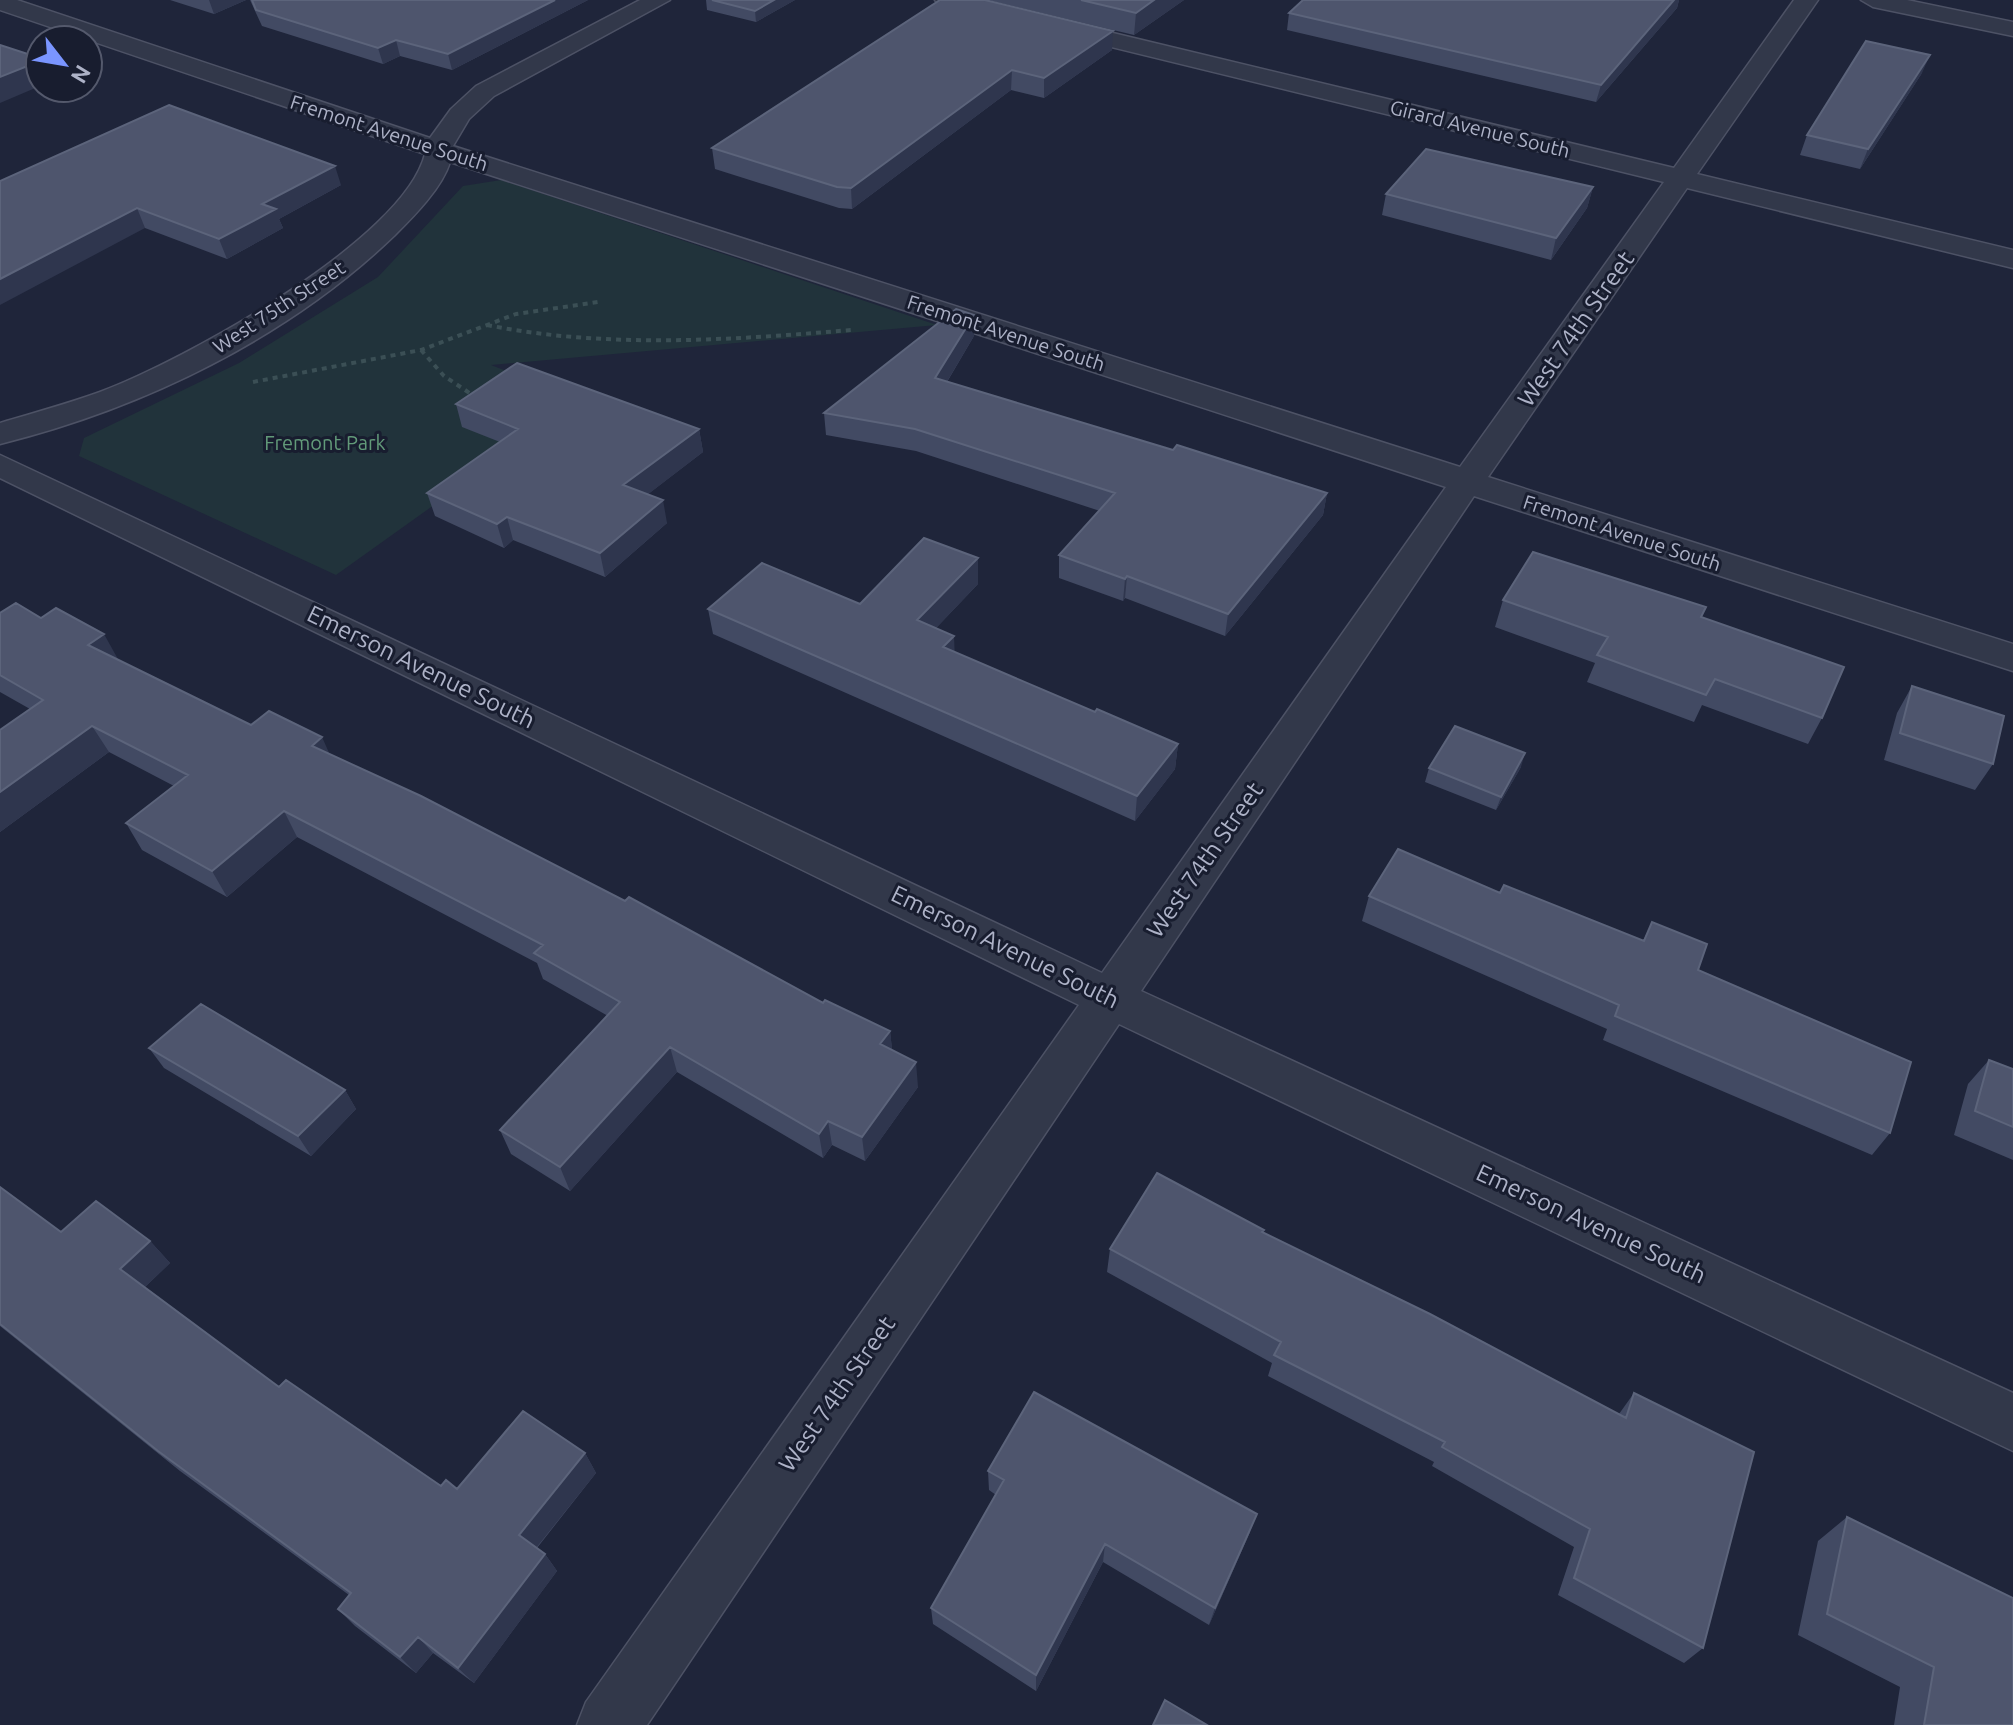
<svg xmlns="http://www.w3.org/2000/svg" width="2013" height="1725" viewBox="0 0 2013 1725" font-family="Ubuntu,sans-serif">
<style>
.green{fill:#21333b}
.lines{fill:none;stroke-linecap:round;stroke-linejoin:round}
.minor-casing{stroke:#4d5265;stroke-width:3}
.path{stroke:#3b4f55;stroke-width:4;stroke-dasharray:5 5;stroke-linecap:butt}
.minor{fill:#32384a;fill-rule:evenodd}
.wall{fill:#424a63}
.shaded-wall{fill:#2f364e}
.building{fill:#4e556d;stroke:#5c647b;stroke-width:2}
.labels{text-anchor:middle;stroke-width:6;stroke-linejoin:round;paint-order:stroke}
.far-street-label{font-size:20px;fill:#adb2c7;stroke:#181d2f}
.far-park-label{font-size:20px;fill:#629a79;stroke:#181d2f}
.street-label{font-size:24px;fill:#adb2c7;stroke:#181d2f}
</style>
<rect width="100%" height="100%" fill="#1f253a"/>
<!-- green -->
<path class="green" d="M501 180 937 325 491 365 581 400 336 575 79 456 84 438 239 363 378 277 463 186Z"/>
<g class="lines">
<defs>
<path id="minor" d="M0 0H17L430 138 451 109 476 86 640 0H670L494 96 469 119 453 146 1460 467 1664 182 939 5 935 0H976L1674 168 1794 0H1818L1697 174 2013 250V268L1687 188 1488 477 2013 644V671L1474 496 1141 991 2013 1393V1451L1119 1024 647 1725H577L586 1702 1079 1005 0 478V455L1102 973 1446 487 450 162C442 188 414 216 395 235 288 338 144 408 0 444V423C33 413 67 404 100 392 181 362 403 241 425 154L0 10Z
M1861 0H1907L2013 22V36L1873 7Z"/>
</defs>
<!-- minor casing -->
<use href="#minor" class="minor-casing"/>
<!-- path -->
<path class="path" d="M487 325C606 349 731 340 851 330
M421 350 444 376 474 396
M253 382 421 350 516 314 598 302"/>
<!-- minor -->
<use href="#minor" class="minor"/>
</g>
<!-- wall -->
<path class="wall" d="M170 0H246L214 14Z
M250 0H588L452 70 400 56 383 64 262 26Z
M706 0H795L756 22 707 10Z
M940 0 1112 50 1044 98 1011 90 852 209 839 208 715 169 712 148Z
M988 0H1184L1134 35Z
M1303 0H1679L1677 8 1596 102 1287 30 1289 13Z
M1922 73 1860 169 1800 155 1807 135Z
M0 181 341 185 279 219 283 228 227 259 145 228Z
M1593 187 1587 208 1551 260 1382 215 1386 194Z
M974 336 947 382 1173 450 1327 493 1323 515 1225 636 1125 598 1123 601 1059 578V555L1100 511 916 451 826 435 824 413Z
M456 404 699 429 703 452 648 494 667 523 605 577 513 540 504 548 435 516 427 493 500 442 462 427Z
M978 584 936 628 954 652 1095 712 1178 744 1175 769 1135 821 713 634 708 609 860 604Z
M1503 600 1702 617 1822 718 1808 744 1702 705 1694 722 1587 682 1595 663 1495 627Z
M0 613 41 618 119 661 251 725 330 754 823 1003 890 1031 892 1050 918 1087 865 1161 832 1145 823 1158 677 1072 570 1191 511 1154 500 1130 608 1016 543 979 537 963 297 837 227 897 142 850 126 823 174 786 109 752 0 832V730L30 709 0 692Z
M1912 686 1993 764 1975 790 1884 760 1897 713Z
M1521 767 1496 810 1425 782 1429 768Z
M1500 893 1643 941 1652 922 1698 970 1890 1133 1872 1155 1603 1040 1607 1029 1362 921 1369 896Z
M149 1048 345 1090 356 1109 311 1156 164 1068Z
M1989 1060 2013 1069V1160L1954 1135 1968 1084Z
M0 1187 61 1232 150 1241 170 1263 145 1287 279 1387 441 1486 457 1489 585 1453 596 1473 537 1548 545 1554 557 1571 474 1683 433 1653 416 1673 355 1626 338 1609 349 1595 180 1471 0 1326Z
M1263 1233 1619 1414 1634 1393 1703 1648 1684 1663 1558 1595 1574 1547 1432 1466 1434 1462 1268 1376 1272 1363 1107 1272 1110 1249Z
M988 1471 1250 1532 1209 1625 1103 1562 1036 1691 933 1624 931 1608 996 1495 989 1490Z
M1847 1517 2013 1725H1894L1900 1687 1798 1635 1818 1541Z"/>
<!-- shaded-wall -->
<path class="shaded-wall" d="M209 0H246L214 14Z
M555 0H588L452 70 448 54Z
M774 0H795L756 22 755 11Z
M1154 0H1184L1134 35 1136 13Z
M1674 0H1679L1677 8 1596 102 1601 85Z
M1113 31 1112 50 1044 98V78Z
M396 40 400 56 383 64 378 48Z
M1930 55 1922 73 1860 169 1868 149Z
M40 61V86L0 103V77Z
M1012 70 1011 90 852 209 851 188Z
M335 166 341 185 279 219 283 228 227 259 219 239 262 204Z
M1593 187 1587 208 1551 260 1556 238Z
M137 208 145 228 0 305V279Z
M974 315V336L936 400 935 378Z
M699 429 703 452 629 509 623 485Z
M1327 493 1323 515 1225 636 1228 614Z
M663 500 667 523 605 577 600 553Z
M507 517 513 540 504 548 497 524Z
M978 558V584L919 646 917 620Z
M1127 576 1125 598 1123 601 1125 579Z
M104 634 119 661 88 645Z
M954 636 955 661 943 647Z
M92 726 109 752 0 832V792Z
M322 737 334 764 312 746Z
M1178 744 1175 769 1135 821 1137 796Z
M1525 753 1521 767 1496 810 1501 797Z
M284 811 297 837 227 897 212 871Z
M890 1031 893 1056 880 1044Z
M670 1047 677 1072 570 1191 560 1167Z
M916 1062 918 1087 865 1161 862 1137Z
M345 1090 356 1109 311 1156 298 1136Z
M828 1121 832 1145 823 1158 819 1134Z
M150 1241 170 1263 141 1291 120 1269Z
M585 1453 596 1473 532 1553 519 1535Z
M1257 1514 1250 1532 1209 1625 1215 1608Z
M1105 1544 1103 1562 1036 1691V1675Z
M545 1554 557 1571 474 1683 458 1668Z
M418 1637 433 1653 416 1673 400 1657Z"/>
<!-- building -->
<path class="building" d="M252 0H555L448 54 396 40 378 48 256 10Z
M712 0H774L755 11Z
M940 0H985L1113 31 1044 78 1012 70 851 188 837 187 712 148Z
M1081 0H1154L1136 13Z
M1303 0H1674L1601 85 1289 13Z
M1866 41 1930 55 1868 149 1807 135Z
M0 45 40 58V61L0 77Z
M169 105 335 166 262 204 276 209 219 239 137 208 0 279V181Z
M1426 149 1593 187 1556 238 1386 194Z
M956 309 974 315 935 378 1173 450 1177 445 1327 493 1228 614 1127 576 1125 579 1059 555 1115 493 915 429 824 413Z
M517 363 699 429 623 485 663 500 600 553 507 517 497 524 427 493 518 429 456 404Z
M924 538 978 558 917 620 954 636 943 647 1095 712 1097 709 1178 744 1137 796 708 609 762 563 860 604Z
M1533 552 1706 607 1701 617 1844 667 1822 718 1715 679 1706 695 1597 655 1608 637 1503 600Z
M16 603 41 618 56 608 104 634 88 645 251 725 269 711 322 737 312 746 421 796 625 901 629 897 823 1003 825 1000 890 1031 880 1044 916 1062 862 1137 828 1121 819 1134 670 1047 560 1167 500 1130 620 1002 534 953 543 945 284 811 212 871 126 823 188 775 92 726 0 792V730L43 700 0 675V613Z
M1912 686 2004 716 1993 764 1900 733Z
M1455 726 1525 753 1501 797 1429 768Z
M1398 849 1500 893 1504 885 1644 941 1652 922 1707 944 1698 970 1911 1062 1890 1133 1615 1016 1619 1005 1369 896Z
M201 1004 345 1090 298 1136 149 1048Z
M1989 1060 2013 1069V1127L1975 1111Z
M1157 1173 1264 1230 1262 1232 1430 1314 1626 1418 1634 1393 1754 1452 1703 1648 1574 1578 1590 1529 1442 1447 1445 1442 1274 1355 1281 1342 1110 1249Z
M0 1187 61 1232 96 1201 150 1241 120 1269 279 1387 286 1380 441 1486 446 1480 457 1489 523 1411 585 1453 519 1535 545 1554 458 1668 418 1637 400 1657 338 1609 351 1593 158 1451 0 1324Z
M1034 1392 1257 1514 1215 1608 1105 1544 1036 1675 931 1608 1004 1480 988 1471Z
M1847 1517 2013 1598V1725H1924L1934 1667 1827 1614Z
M1165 1700 1207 1725H1153Z"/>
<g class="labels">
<!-- far-street labels -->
<g class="far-street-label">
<text transform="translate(1480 129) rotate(14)" y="7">Girard Avenue South</text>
<text transform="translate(389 133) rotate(18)" y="7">Fremont Avenue South</text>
<text transform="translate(279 307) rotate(-33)" y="7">West 75th Street</text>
<text transform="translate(1006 333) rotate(18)" y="7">Fremont Avenue South</text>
<text transform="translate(1622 533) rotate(18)" y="7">Fremont Avenue South</text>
</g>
<!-- far-park labels -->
<g class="far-park-label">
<text x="325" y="450">Fremont Park</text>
</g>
<!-- street labels -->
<g class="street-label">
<text transform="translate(1576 329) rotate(-55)" y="8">West 74th Street</text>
<text transform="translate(421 667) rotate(26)" y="8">Emerson Avenue South</text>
<text transform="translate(1205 860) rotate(-55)" y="8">West 74th Street</text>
<text transform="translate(1005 947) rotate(26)" y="8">Emerson Avenue South</text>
<text transform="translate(1591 1224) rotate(25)" y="8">Emerson Avenue South</text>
<text transform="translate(837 1394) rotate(-55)" y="8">West 74th Street</text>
</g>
</g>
<!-- north arrow -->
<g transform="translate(64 64) rotate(121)"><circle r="38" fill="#181d2f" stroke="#54596c" stroke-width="2"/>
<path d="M0-6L14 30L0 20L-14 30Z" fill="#7a95ff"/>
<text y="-12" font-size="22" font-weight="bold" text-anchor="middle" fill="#adb2c7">N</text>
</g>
</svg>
